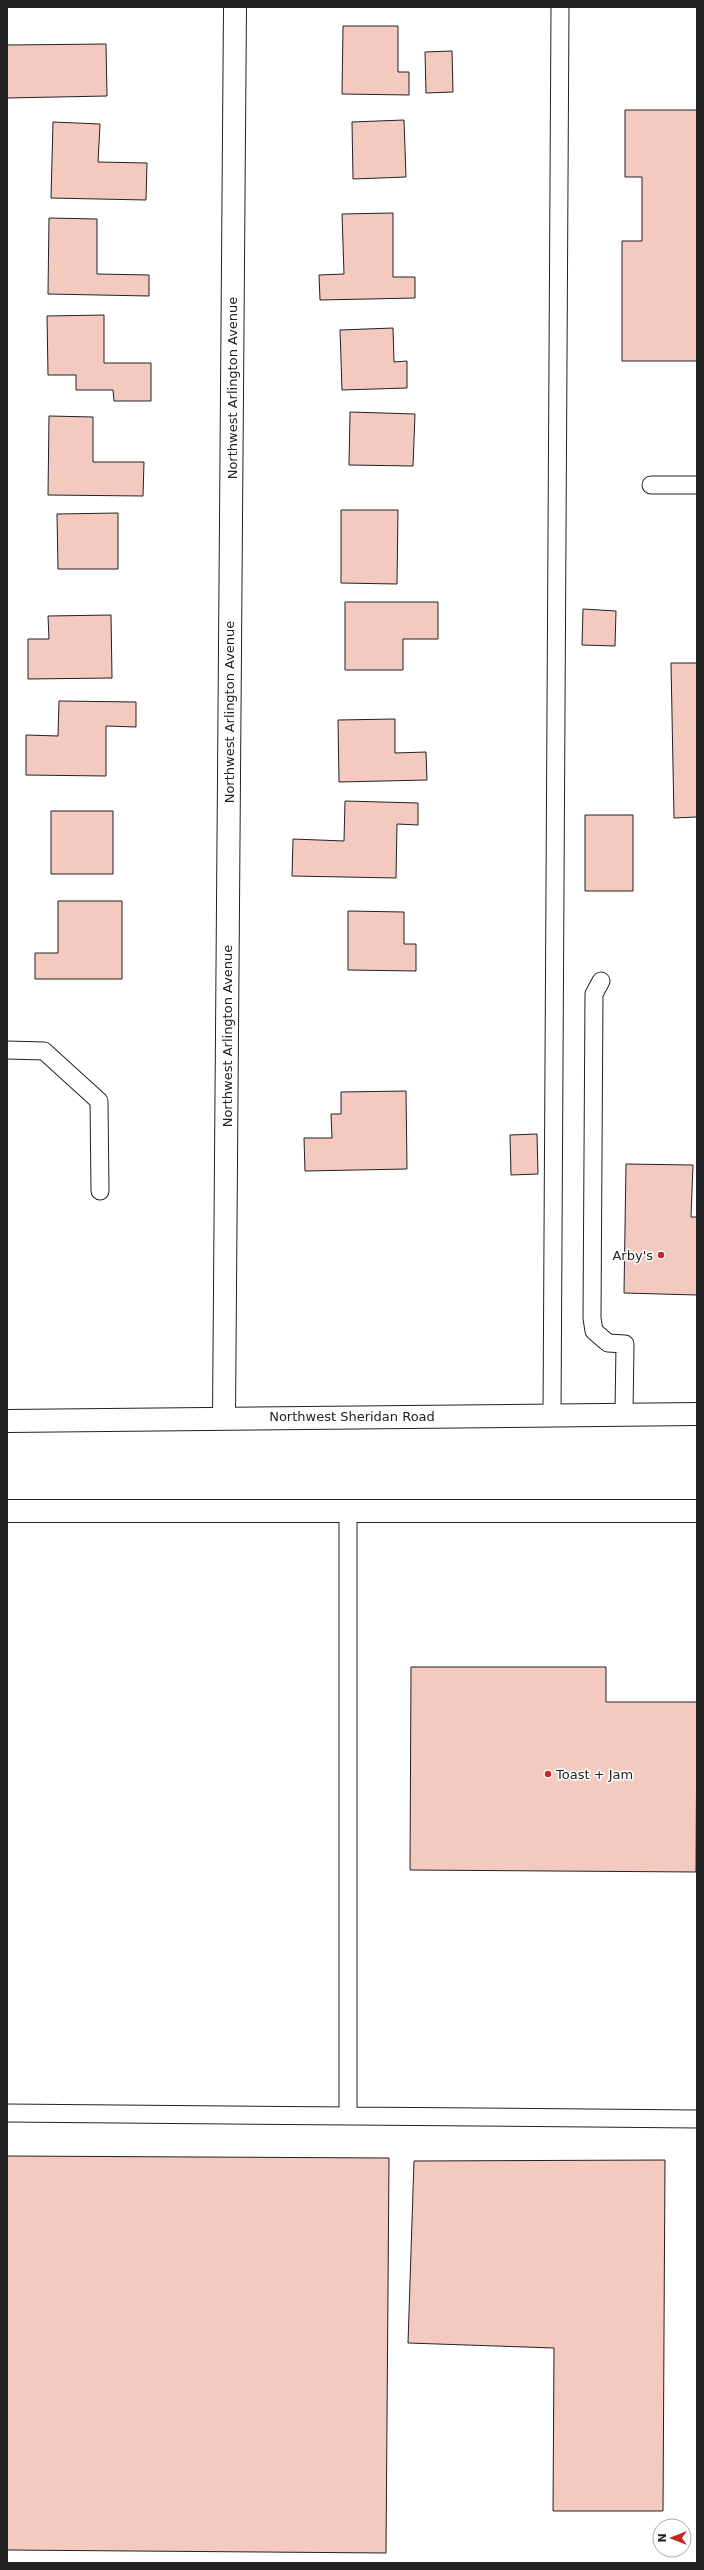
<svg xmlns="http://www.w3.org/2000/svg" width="704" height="2570" viewBox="0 0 704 2570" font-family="'DejaVu Sans',sans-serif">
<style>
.building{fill:#f3c9c0;stroke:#222}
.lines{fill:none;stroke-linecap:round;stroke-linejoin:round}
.service-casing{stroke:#222;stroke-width:19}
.minor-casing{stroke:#222;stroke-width:24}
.primary-casing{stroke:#222;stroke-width:24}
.service{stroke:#fff;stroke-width:17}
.minor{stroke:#fff;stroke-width:22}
.primary{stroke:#fff;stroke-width:22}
.poi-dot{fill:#c62828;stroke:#fff;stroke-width:1.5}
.labels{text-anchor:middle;stroke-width:3;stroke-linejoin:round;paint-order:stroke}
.street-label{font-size:13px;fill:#222;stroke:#fff}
.poi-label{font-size:13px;fill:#222;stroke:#fff;text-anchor:end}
</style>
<rect width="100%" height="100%" fill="#fff"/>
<!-- building -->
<path class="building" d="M343 26H398V72H409V95L342 94Z
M106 44 107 96 7 98V45Z
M452 51 453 92 426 93 425 52Z
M625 110H697V361H622V241H642V177H625Z
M404 120 406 177 353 179 352 122Z
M53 122 100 124 98 162 147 163 146 200 51 198Z
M393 213V277H415V298L320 300 319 275 344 274 342 214Z
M49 218 97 219V274L149 275V296L48 294Z
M104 315V363H151V401H114L113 390H76V375H48L47 316Z
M393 328 394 362 407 361V388L342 390 340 330Z
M350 412 415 414 413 466 349 465Z
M49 416 93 417V462H144L143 496 48 495Z
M341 510H398L397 584 341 583Z
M118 513V569H58L57 514Z
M345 602H438V639H403V670H345Z
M583 609 616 611 615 646 582 645Z
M111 615 112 678 28 679V639H49L48 616Z
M671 663H697V817L674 818Z
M59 701 136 702V727L106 726V776L26 775V735L58 736Z
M395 719V753L426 752 427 780 339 782 338 720Z
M345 801 418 803V825L397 824 396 878 292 876 293 839 344 841Z
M51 811H113V874H51Z
M585 815H633V891H585Z
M58 901H122V979H35V953H58Z
M348 911 404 912V944H416V971L348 970Z
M406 1091 407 1169 305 1171 304 1138H332L331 1114H341V1092Z
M537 1134 538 1174 511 1175 510 1135Z
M626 1164 693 1165 691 1217H697V1295L624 1293Z
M411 1667H606V1702H697L696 1872 410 1870Z
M7 2156 389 2158 386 2553 7 2550Z
M665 2160 663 2511H553L554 2348 408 2343 414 2161Z"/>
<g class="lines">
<defs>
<path id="service" d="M651 485H697
M601 981 594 994 592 1318 594 1331 608 1343 625 1344 624 1413
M7 1050 44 1051 99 1101 100 1191
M552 1415 560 7
M348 1511V2116
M7 2113 697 2119"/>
<path id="minor" d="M224 1417 235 7"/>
<path id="primary" d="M7 1421 697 1414
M7 1511H697"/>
</defs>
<!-- service casing -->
<use href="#service" class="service-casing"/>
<!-- minor casing -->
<use href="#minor" class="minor-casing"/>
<!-- primary casing -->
<use href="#primary" class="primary-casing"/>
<!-- service -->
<use href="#service" class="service"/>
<!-- minor -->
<use href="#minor" class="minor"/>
<!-- primary -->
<use href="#primary" class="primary"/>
</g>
<!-- markers -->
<g class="poi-dot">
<circle cx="661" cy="1255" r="4"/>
<circle cx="548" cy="1774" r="4"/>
</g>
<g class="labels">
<!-- street labels -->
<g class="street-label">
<text transform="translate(232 388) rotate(-90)" y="5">Northwest Arlington Avenue</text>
<text transform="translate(229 712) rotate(-90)" y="5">Northwest Arlington Avenue</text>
<text transform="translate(227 1036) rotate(-90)" y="5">Northwest Arlington Avenue</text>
<text x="352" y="1421">Northwest Sheridan Road</text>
</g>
<!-- poi labels -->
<g class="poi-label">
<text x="653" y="1260">Arby's</text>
<text x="556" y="1779" text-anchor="start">Toast + Jam</text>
</g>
</g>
<!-- border -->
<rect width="704" height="2570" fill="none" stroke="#222222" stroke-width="16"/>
<!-- north arrow -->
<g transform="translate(672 2538) rotate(270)"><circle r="19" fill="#ffffff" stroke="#a7a7a7"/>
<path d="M0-3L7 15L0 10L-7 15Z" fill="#c62828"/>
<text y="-6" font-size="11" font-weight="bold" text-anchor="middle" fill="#222222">N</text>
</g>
</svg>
